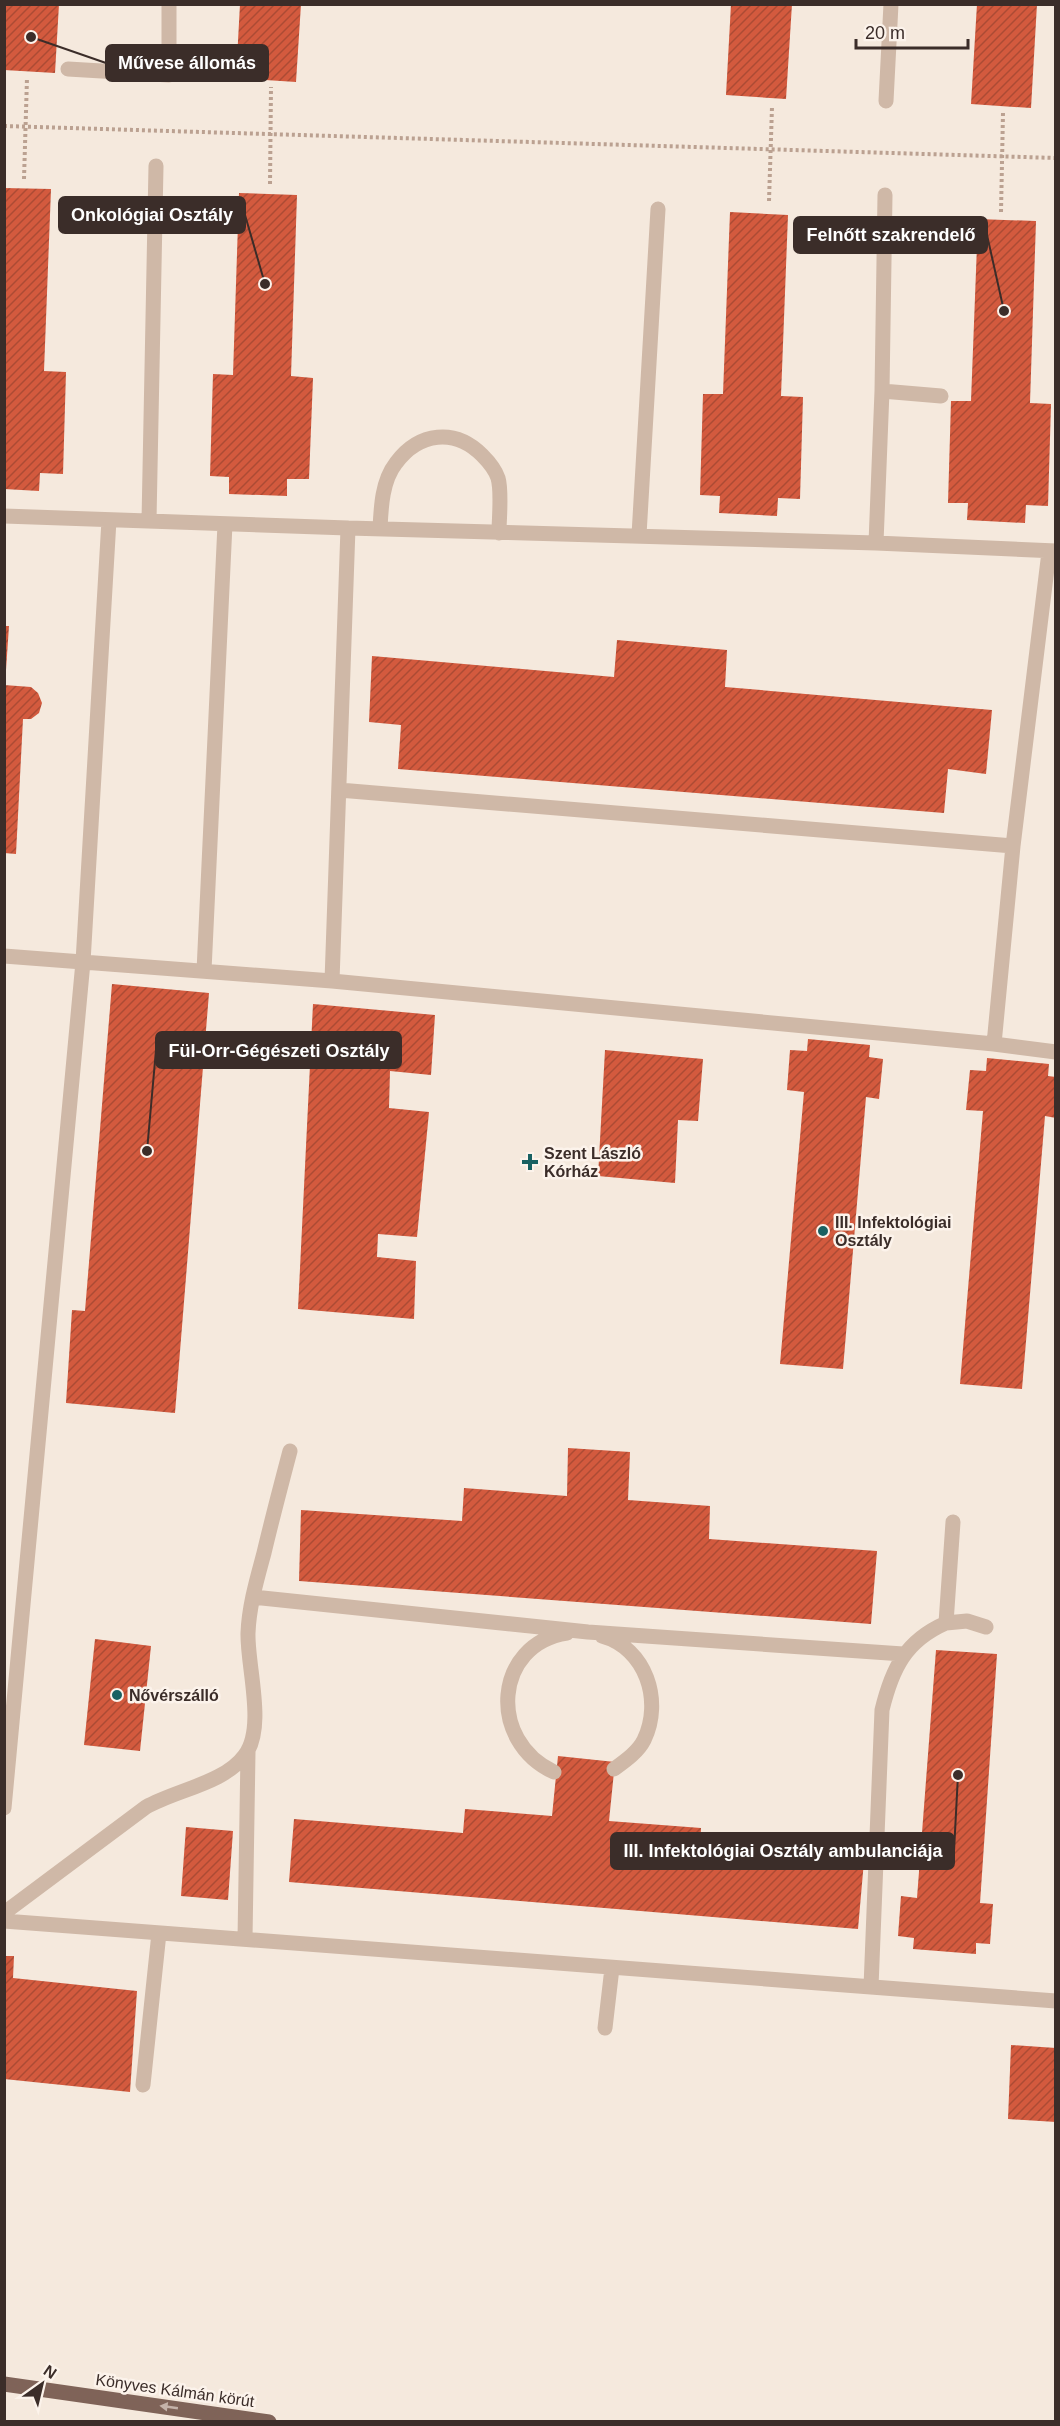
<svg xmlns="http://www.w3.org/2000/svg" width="1060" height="2426" viewBox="0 0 1060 2426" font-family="Arial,sans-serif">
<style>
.building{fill:url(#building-hatch)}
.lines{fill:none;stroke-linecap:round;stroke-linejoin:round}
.path{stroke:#bba191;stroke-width:4;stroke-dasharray:3 3;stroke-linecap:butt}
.service{stroke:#cfb8a7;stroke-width:15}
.primary{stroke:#7f6358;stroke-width:15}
.oneway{fill:#c4b2a9}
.poi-dot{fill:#196162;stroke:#fcf3eb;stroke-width:2}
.labels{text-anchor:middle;stroke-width:5;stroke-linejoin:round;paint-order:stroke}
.poi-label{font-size:16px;font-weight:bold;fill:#3b2d29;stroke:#fcf3eb;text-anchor:start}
.street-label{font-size:16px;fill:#3b2d29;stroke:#fcf3eb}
.leader{fill:none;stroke:#3b2d29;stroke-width:2}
.callout-dot{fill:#3b2d29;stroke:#fcf3eb;stroke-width:2}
.callout{fill:#3b2d29;stroke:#3b2d29;stroke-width:2}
.callout-label{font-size:18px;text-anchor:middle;font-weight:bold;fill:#fff}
</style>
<defs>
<pattern id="building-hatch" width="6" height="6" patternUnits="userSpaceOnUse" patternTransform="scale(1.5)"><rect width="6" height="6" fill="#d35a3e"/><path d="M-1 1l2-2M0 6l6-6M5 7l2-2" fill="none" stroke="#ac4b34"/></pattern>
</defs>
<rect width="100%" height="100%" fill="#f5e9dd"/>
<!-- building -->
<path class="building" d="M4 4H59L55 73 4 70Z
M240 4H301L296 82 236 78Z
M731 4H792L786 99 726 95Z
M977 4H1037L1031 108 971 104Z
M4 188 51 189 44 371 66 372 63 474 40 473 39 491 4 489Z
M239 193 297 195 291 376 313 378 309 479H287V496L229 494V477L210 476 213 374 233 375Z
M730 212 788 215 781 396 803 397 800 499 778 498 777 516 719 513 720 496 700 495 703 394H723Z
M978 219 1036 221 1030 403 1051 404 1048 506 1026 505 1025 523 967 520 968 503H948L951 401H971Z
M5 626H9L6 670H5Z
M617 640 727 650 725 687 992 710 986 774 948 769 944 813 398 769 401 725 369 722 372 656 614 677Z
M4 685 31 687 38 693 42 703 39 713 31 719H23L16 854 4 853Z
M112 984 209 993 175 1413 66 1403 72 1310 85 1311Z
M313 1004 435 1015 431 1075 390 1071 389 1108 429 1112 417 1237 378 1234 377 1257 416 1261 414 1319 298 1309Z
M808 1039 870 1045 869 1057 883 1059 879 1099 866 1097 843 1369 780 1364 804 1092 787 1090 790 1050 807 1051Z
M605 1050 703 1059 698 1121 678 1120 675 1183 598 1176Z
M987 1058 1049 1064 1048 1076 1056 1077V1118L1045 1116 1022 1389 960 1384 983 1111 966 1110 970 1070 986 1071Z
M568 1448 630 1452 628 1500 710 1506 709 1539 877 1551 871 1624 299 1581 301 1510 462 1521 464 1488 567 1496Z
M95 1639 151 1646 140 1751 84 1745Z
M936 1650 997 1654 980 1903 993 1904 990 1944 976 1943V1954L913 1949 914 1938 898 1936 901 1896 917 1898Z
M558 1756 615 1762 609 1821 701 1828 700 1848 864 1861 858 1929 289 1882 294 1819 463 1833 465 1809 552 1816Z
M186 1827 233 1831 228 1900 181 1896Z
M4 1956H14L13 1978 137 1991 130 2092 4 2079Z
M1011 2045 1056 2048V2122L1008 2119Z"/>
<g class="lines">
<!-- path -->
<path class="path" d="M4 126 1056 158
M24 179 27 78
M270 184 271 87
M769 201 772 107
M1001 212 1003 113"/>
<!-- service -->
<path class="service" d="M68 69 169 75V4
M886 101 891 4
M882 391 885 195
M4 516 348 528 876 543 1056 551
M149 521 156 166
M380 529C381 507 382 481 396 463 419 432 455 428 482 455 488 461 495 469 498 478 502 491 499 518 499 533
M639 535 658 209
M876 543 882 391 941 396
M339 790 1013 846
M4 956 332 981 994 1044 1056 1052
M204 971 225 524
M332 981 348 528
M994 1044 1013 846 1049 552
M253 1597 588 1632 903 1654
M946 1623 967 1621 986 1627
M602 1636C646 1648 663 1701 644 1740 638 1752 625 1761 614 1769
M554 1772C487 1741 494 1644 567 1633
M4 1808 83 962 109 520
M4 1913 146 1807C176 1790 225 1783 245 1755 266 1727 247 1666 248 1633 249 1606 257 1579 264 1553 272 1519 281 1485 290 1451
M4 1921 1056 2001
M245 1939 248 1752
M871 1987 882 1710C892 1669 905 1641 946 1623L953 1522
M605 2028 612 1968
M143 2085 159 1933"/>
<!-- primary -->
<path class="primary" d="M4 2384 269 2422"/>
</g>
<!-- one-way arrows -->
<defs><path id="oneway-solid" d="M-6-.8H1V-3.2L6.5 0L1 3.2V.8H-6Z" transform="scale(1.5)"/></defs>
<use class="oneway" href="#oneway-solid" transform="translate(169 2407) rotate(-172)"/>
<!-- markers -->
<g class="poi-dot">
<path d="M527 1153h6v6h6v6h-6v6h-6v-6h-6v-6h6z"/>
<circle cx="823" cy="1231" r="6"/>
<circle cx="117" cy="1695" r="6"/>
</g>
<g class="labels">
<!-- poi labels -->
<g class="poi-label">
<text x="544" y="1159">Szent László<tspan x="544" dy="18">Kórház</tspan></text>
<text x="835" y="1228">III. Infektológiai<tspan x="835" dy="18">Osztály</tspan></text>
<text x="129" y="1701">Nővérszálló</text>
</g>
<!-- street labels -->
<g class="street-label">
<text transform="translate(175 2390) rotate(8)" y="6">Könyves Kálmán körút</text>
</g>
</g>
<!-- callouts -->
<path class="leader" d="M31 37L106 63M265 284L245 215M1004 311L987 235M147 1151L156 1050M958 1775L954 1851"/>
<g class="callout-dot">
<circle cx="31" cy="37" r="6"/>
<circle cx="265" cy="284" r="6"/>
<circle cx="1004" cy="311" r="6"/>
<circle cx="147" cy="1151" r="6"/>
<circle cx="958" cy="1775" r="6"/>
</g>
<g class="callout">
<rect x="106" y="45" width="162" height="36" rx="6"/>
<rect x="59" y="197" width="186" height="36" rx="6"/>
<rect x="794" y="217" width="193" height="36" rx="6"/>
<rect x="156" y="1032" width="245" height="36" rx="6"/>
<rect x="611" y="1833" width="343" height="36" rx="6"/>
</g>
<g class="callout-label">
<text x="187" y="69">Művese állomás</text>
<text x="152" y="221">Onkológiai Osztály</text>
<text x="891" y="241">Felnőtt szakrendelő</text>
<text x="279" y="1057">Fül-Orr-Gégészeti Osztály</text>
<text x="783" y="1857">III. Infektológiai Osztály ambulanciája</text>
</g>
<!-- border -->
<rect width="1060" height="2426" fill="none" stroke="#3b2d29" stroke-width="12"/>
<!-- north arrow -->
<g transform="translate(42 2384) rotate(34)" stroke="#fcf3eb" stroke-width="4.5" paint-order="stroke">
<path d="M0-4.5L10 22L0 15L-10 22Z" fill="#3b2d29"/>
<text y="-9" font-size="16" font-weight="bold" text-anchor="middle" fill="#3b2d29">N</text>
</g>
<!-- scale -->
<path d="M856 39v9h112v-9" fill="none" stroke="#3b2d29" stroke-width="3"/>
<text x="865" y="39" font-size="18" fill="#3b2d29" stroke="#fcf3eb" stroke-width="4.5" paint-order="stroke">20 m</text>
</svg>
